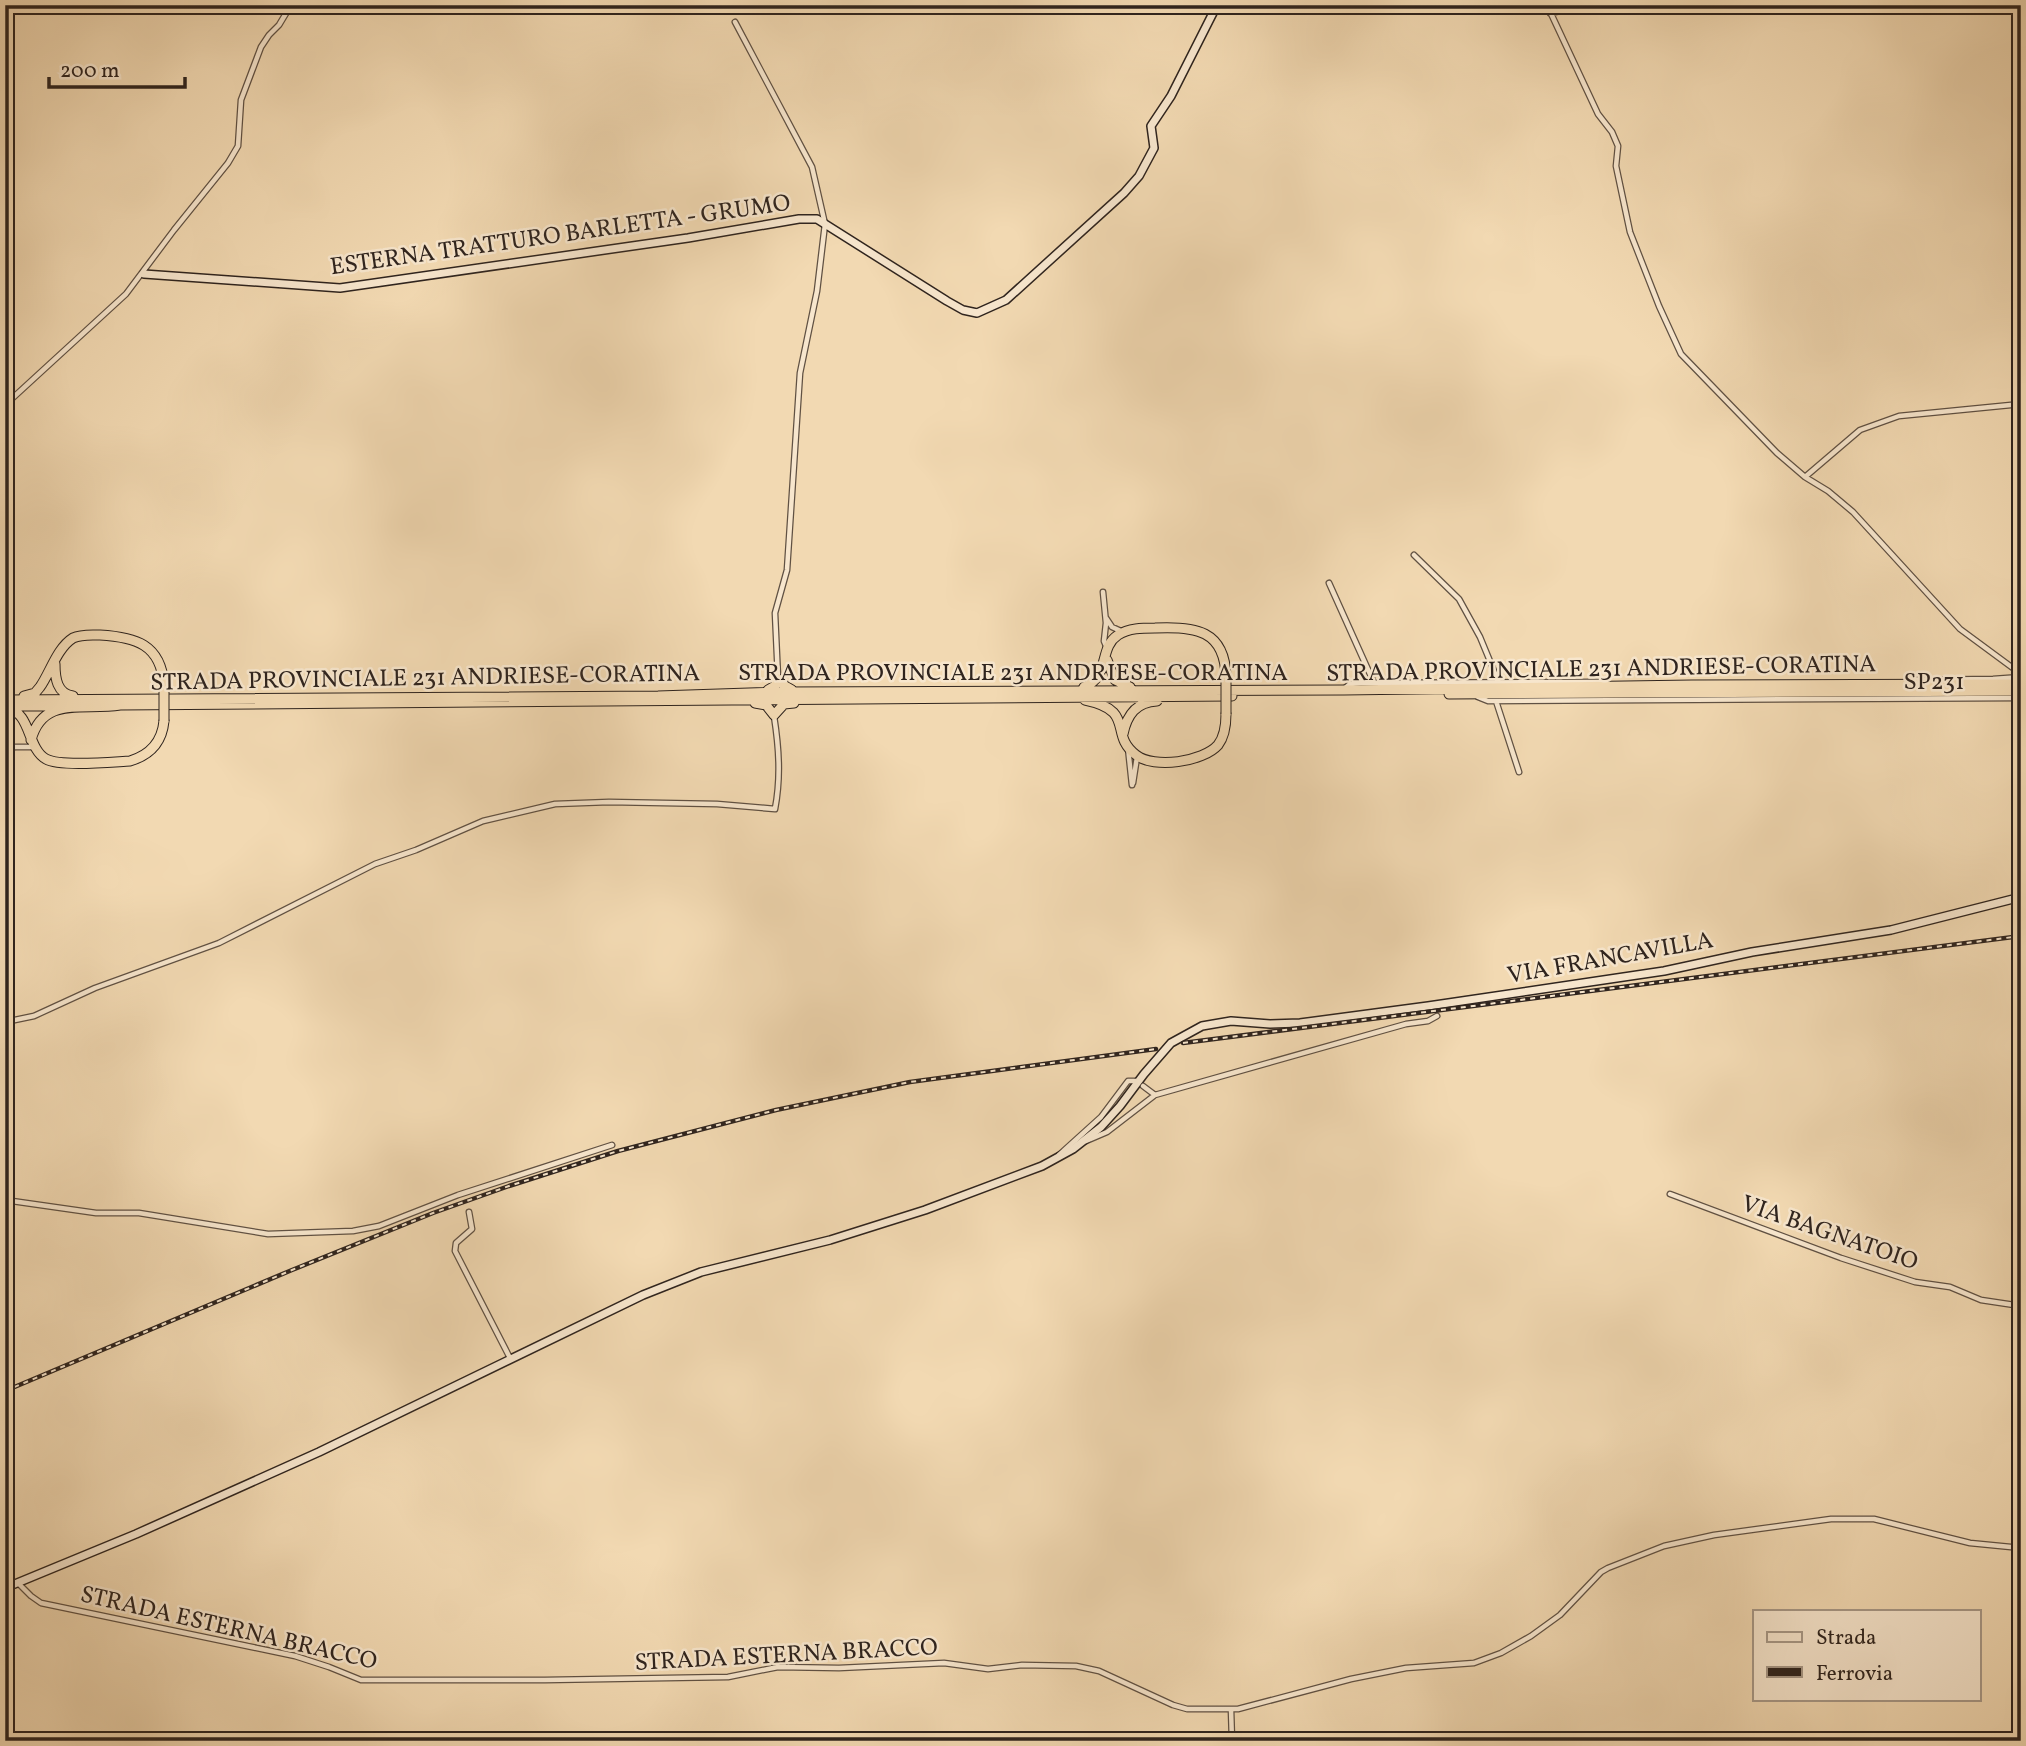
<svg xmlns="http://www.w3.org/2000/svg" width="2026" height="1746" viewBox="0 0 2026 1746" font-family="Vollkorn,serif">
<style>
.lines{fill:none;stroke-linecap:round;stroke-linejoin:round}
.street-casing{stroke:#605143;stroke-width:7}
.secondary-casing{stroke:#2f241e;stroke-width:10}
.highway-casing{stroke:#2f241e;stroke-width:11}
.street{stroke:#f7e6cd;stroke-width:4.5}
.secondary{stroke:#f7e6cd;stroke-width:7}
.highway{stroke:#f2d9b2;stroke-width:9}
.rail-casing{stroke:#2f241e;stroke-width:4.5}
.rail{stroke:#f7e6cd;stroke-width:2;stroke-dasharray:5;stroke-linecap:butt}
.highway-bridge-casing{stroke:#2f241e;stroke-width:11;stroke-linecap:butt}
.highway-bridge{stroke:#f2d9b2;stroke-width:9}
.labels{text-anchor:middle;stroke-width:5;stroke-linejoin:round;paint-order:stroke}
.street-label{font-size:24px;fill:#2f241e;stroke:#f7e6cd}
</style>
<rect width="100%" height="100%" fill="#f2d9b2"/>
<filter id="stains"><feTurbulence type="fractalNoise" baseFrequency=".00286" numOctaves="4"/><feColorMatrix values="0 0 0 0 .2 0 0 0 0 .09 0 0 0 0 .02 0 0 0 .5 -.17"/></filter>
<radialGradient id="worn" r=".72"><stop offset=".6" stop-color="#630" stop-opacity="0"/><stop offset="1" stop-color="#630" stop-opacity=".3"/></radialGradient>
<g class="lines">
<defs>
<path id="street" d="M1547 5 1598 114 1612 132 1618 146 1616 166 1630 232 1659 306 1681 354 1777 453 1805 477 1828 491 1853 512 1960 629 2021 674
M1550 13 1592 5
M735 22 812 167 825 224 817 291 800 373 787 570 775 613 778 678
M5 405 126 294 174 230 228 163 238 146 241 100 261 47 269 35 279 25 291 5
M1805 477 1860 430 1899 416 2021 404
M1414 555 1459 599 1480 637 1499 683
M1329 583 1374 683
M1103 592 1106 623 1104 641 1107 648
M1106 618 1112 627 1123 632
M1913 680 1993 679 2021 677
M1345 688 1350 684 1361 683 1600 682
M1478 697 1488 701 2021 698
M1496 701 1519 772
M1128 748 1132 785
M5 751 15 747H34
M1133 783 1137 757
M5 1022 34 1016 95 988 219 943 375 864 416 850 483 821 555 804 609 802 717 804 775 809C781 777 779 748 774 716
M1143 1086 1155 1095
M1086 1141 1107 1132 1155 1095 1406 1024 1428 1021 1437 1016
M1059 1155 1101 1117 1128 1081H1136
M1670 1194 1841 1258 1915 1282 1950 1287 1981 1300 2021 1306
M5 1200 96 1213H139L268 1234 353 1231 379 1226 458 1195 612 1145
M469 1212 472 1229 456 1243 455 1251 510 1358
M18 1583 31 1596 41 1603 295 1656 329 1667 361 1680H545L728 1677 778 1667 839 1668 944 1663 988 1669 1022 1665 1076 1666 1099 1671 1173 1705 1187 1709H1238L1351 1679 1406 1668 1474 1663 1501 1653 1531 1636 1560 1615 1601 1572 1608 1568 1664 1546 1714 1535 1831 1519H1874L1970 1543 2021 1548
M1231 1709 1232 1741"/>
<path id="secondary" d="M144 274 340 288 688 238 799 219H817L947 301 963 310 977 313 1006 300 1124 193 1139 176 1154 148 1151 126 1171 96 1217 5
M5 1588 136 1534 319 1452 643 1295 701 1272 830 1240 925 1210 1042 1166 1073 1149 1101 1127 1120 1106 1144 1074 1171 1043 1202 1026 1231 1021 1270 1024 1300 1023 1428 1006 1664 971 1752 952 1891 930 2021 897"/>
<path id="highway" d="M1107 660 1115 680 1130 687
M55 664C55 678 57 694 73 696
M1084 687C1111 676 1098 648 1118 635 1129 628 1142 628 1155 628 1195 626 1225 630 1226 677
M768 690 775 686 778 679 785 686 792 690
M1449 694 2021 691
M24 696 35 693 40 687C50 673 57 648 73 638 81 634 91 635 100 635 135 637 161 644 164 685
M5 700 658 696 778 692 1344 690 1692 685 2021 684
M1085 700C1137 711 1108 734 1136 755 1154 769 1203 762 1218 745 1225 736 1226 725 1226 714
M755 703 766 705 774 715 784 704 794 703
M119 705 1232 696
M5 706H73
M7 709C31 711 27 749 46 759 60 767 111 762 130 761 150 755 162 742 164 721
M1123 734C1127 715 1136 702 1157 701
M31 740C43 695 84 711 120 705"/>
</defs>
<!-- street casing -->
<use href="#street" class="street-casing"/>
<!-- secondary casing -->
<use href="#secondary" class="secondary-casing"/>
<!-- highway casing -->
<use href="#highway" class="highway-casing"/>
<!-- street -->
<use href="#street" class="street"/>
<!-- secondary -->
<use href="#secondary" class="secondary"/>
<!-- highway -->
<use href="#highway" class="highway"/>
<defs>
<path id="rail" d="M1183 1043 2021 936
M5 1391 292 1270 433 1213 509 1186 618 1151 776 1110 910 1082 1156 1049"/>
</defs>
<!-- rail casing -->
<use href="#rail" class="rail-casing"/>
<!-- rail -->
<use href="#rail" class="rail"/>
<defs>
<path id="highway-bridge" d="M1226 677V714
M164 685V721"/>
</defs>
<!-- highway-bridge casing -->
<use href="#highway-bridge" class="highway-bridge-casing"/>
<!-- highway-bridge -->
<use href="#highway-bridge" class="highway-bridge"/>
</g>
<g class="labels">
<!-- street labels -->
<g class="street-label">
<text transform="translate(560 234) rotate(-8)" y="8">ESTERNA TRATTURO BARLETTA - GRUMO</text>
<text transform="translate(1601 668) rotate(-1)" y="8">STRADA PROVINCIALE 231 ANDRIESE-CORATINA</text>
<text x="1013" y="680">STRADA PROVINCIALE 231 ANDRIESE-CORATINA</text>
<text transform="translate(425 677) rotate(-1)" y="8">STRADA PROVINCIALE 231 ANDRIESE-CORATINA</text>
<text x="1934" y="689">SP231</text>
<text transform="translate(1610 957) rotate(-10)" y="8">VIA FRANCAVILLA</text>
<text transform="translate(1830 1232) rotate(19)" y="8">VIA BAGNATOIO</text>
<text transform="translate(229 1627) rotate(13)" y="8">STRADA ESTERNA BRACCO</text>
<text transform="translate(786 1654) rotate(-3)" y="8">STRADA ESTERNA BRACCO</text>
</g>
</g>
<!-- margin -->
<rect width="2026" height="1746" fill="none" stroke="#f2d9b2" stroke-width="28"/>
<rect x="7" y="7" width="2012" height="1732" fill="none" stroke="#2f241e" stroke-width="3.5"/>
<rect x="14" y="14" width="1998" height="1718" fill="none" stroke="#2f241e" stroke-width="2"/>
<!-- legend -->
<rect x="1753" y="1610" width="228" height="91" fill="#f7e6cd" stroke="#a79887" stroke-width="2"/>
<rect x="1767" y="1632" width="35" height="10" fill="#f7e6cd" stroke="#a79887" stroke-width="2"/>
<text x="1816" y="1644" font-size="21" fill="#2f241e">Strada</text>
<rect x="1767" y="1667" width="35" height="10" fill="#2f241e" stroke="#a79887" stroke-width="2"/>
<text x="1816" y="1680" font-size="21" fill="#2f241e">Ferrovia</text>
<!-- scale -->
<path d="M49 77v10h136v-10" fill="none" stroke="#2f241e" stroke-width="3.5"/>
<text x="60" y="77" font-size="21" fill="#2f241e" stroke="#f7e6cd" stroke-width="5" paint-order="stroke">200 m</text>
<rect width="100%" height="100%" filter="url(#stains)"/>
<rect width="100%" height="100%" fill="url(#worn)"/>
</svg>
